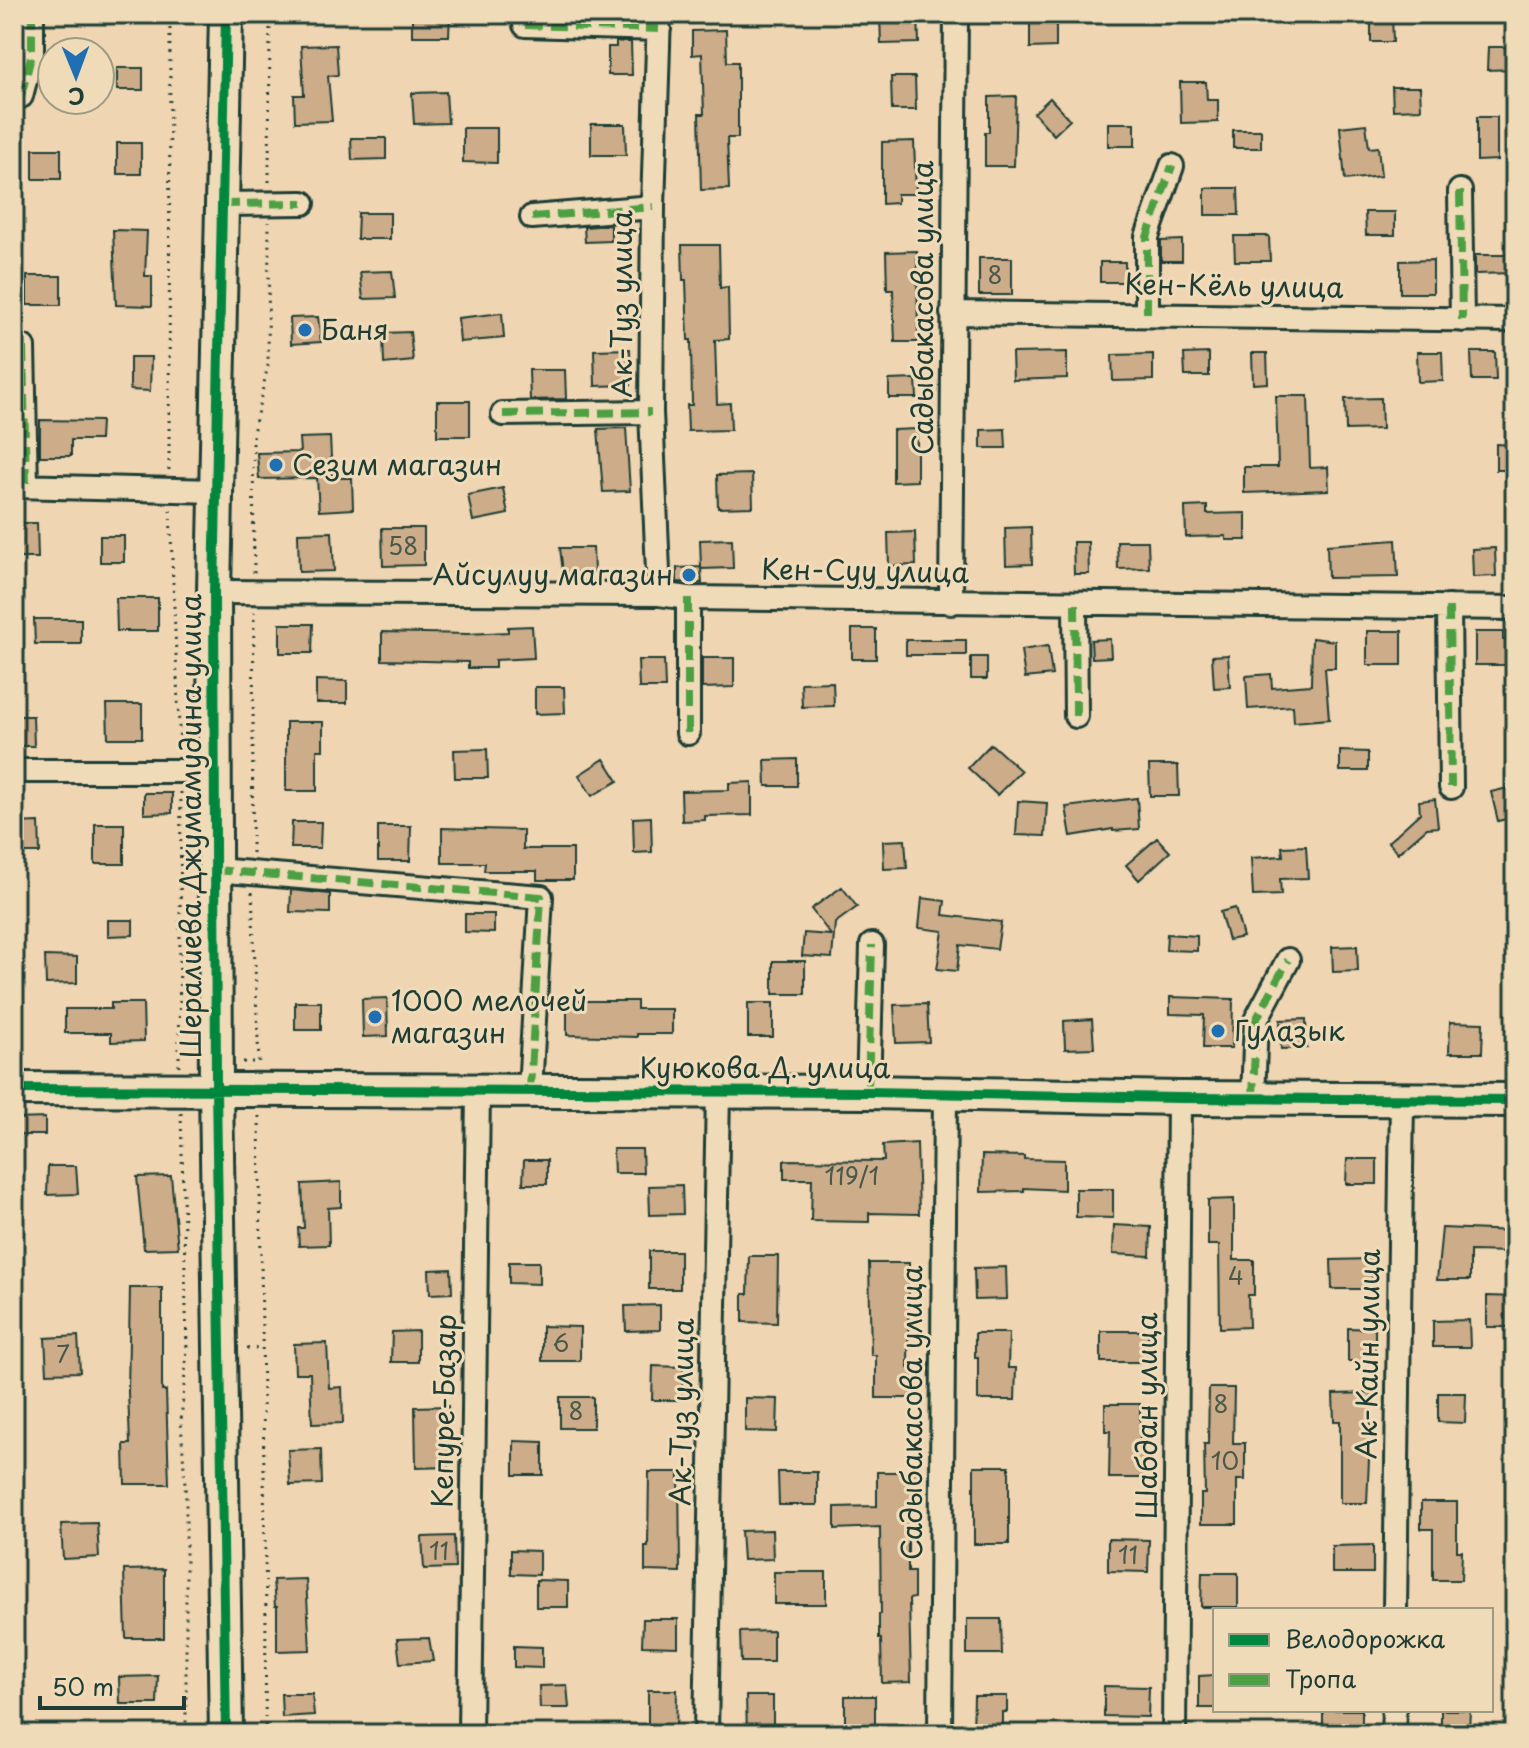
<svg xmlns="http://www.w3.org/2000/svg" width="1529" height="1748" viewBox="0 0 1529 1748" font-family="'Playpen Sans',sans-serif">
<style>
.building{fill:#cdac8a;stroke:#1f3d34;stroke-width:2}
.lines{fill:none;stroke-linecap:round;stroke-linejoin:round}
.street-casing{stroke:#1f3d34;stroke-width:28}
.secondary-casing{stroke:#1f3d34;stroke-width:38}
.path{stroke:#1f3d34;stroke-width:3;stroke-dasharray:2 6;stroke-linecap:butt}
.street{stroke:#f0dbb9;stroke-width:22}
.secondary{stroke:#f0dbb9;stroke-width:32}
.quiet{stroke:#4da043;stroke-width:8;stroke-dasharray:16 8;stroke-linecap:butt}
.cycleway-casing{stroke:#f0dbb9;stroke-width:15}
.cycleway{stroke:#00873e;stroke-width:10}
.poi-dot{fill:#1f6fb2;stroke:#f0dbb9;stroke-width:3}
.labels{text-anchor:middle;stroke-width:6;stroke-linejoin:round;paint-order:stroke}
.number-label{font-size:24px;fill:#4a594a}
.street-label{font-size:28px;fill:#1f3d34;stroke:#f0dbb9}
.poi-label{font-size:28px;fill:#1f3d34;stroke:#f0dbb9;text-anchor:start}
</style>
<rect width="100%" height="100%" fill="#efd5b2"/>
<filter id="ink" filterUnits="userSpaceOnUse"><feTurbulence type="fractalNoise" baseFrequency=".0125" numOctaves="2"/><feDisplacementMap in="SourceGraphic" scale="16" xChannelSelector="R" yChannelSelector="G"/><feConvolveMatrix kernelMatrix="1 2 1 2 8 2 1 2 1" color-interpolation-filters="sRGB"/></filter>
<g filter="url(#ink)">
<!-- building -->
<path class="building" d="M412 14H450L449 36H412Z
M918 14 919 43 881 44 880 15Z
M1371 15H1392L1393 42H1371Z
M1030 22H1056V47L1030 48Z
M726 30 727 62H738V138H727L729 189 701 190 699 114H704L702 54 692 55V31Z
M616 42H631L632 75H608V47H616Z
M336 45 338 75 328 76 332 121 295 122 294 95H304L301 46Z
M1488 47H1515V69L1487 70Z
M117 68H143V90H117Z
M891 77H915L916 110H892Z
M1180 82H1206L1207 100H1218V122L1181 123Z
M1392 87H1420L1421 109 1393 110Z
M446 92 448 123 414 124 412 93Z
M1016 96 1014 166H985V132H989V97Z
M1050 98 1070 120 1054 135 1034 113Z
M1477 117H1497V160L1477 161Z
M1108 123H1135V146H1108Z
M591 124H625L626 155H591Z
M1366 124 1369 148 1378 147 1381 176 1345 180 1340 127Z
M463 128H497V163L463 162Z
M1233 130H1261V148H1233Z
M351 138H386V159L352 160Z
M914 141 916 194H897V203L882 204V142Z
M117 143H141V174H117Z
M33 149H61V179H33Z
M1205 188H1238L1239 215H1205Z
M1365 212H1395V235H1366Z
M358 213H390V239H357Z
M611 225V241L585 242 584 227Z
M113 230 147 231 145 276H152V306L116 305Z
M1234 236H1269L1270 261H1235Z
M1182 240V261H1161V241Z
M682 245H719L720 288 728 287 729 339 715 340 717 404 730 403 731 430 688 431 687 405H692L691 340H688L686 280H683Z
M917 251 918 342H895L893 290H887L886 252Z
M1475 255H1515V273L1475 274Z
M979 258H1012V295H979Z
M1433 260V293H1400V261Z
M1100 262H1125V282H1100Z
M392 271 395 298 363 299 360 272Z
M27 276H61V305H27Z
M502 313 504 338 460 342 458 318Z
M318 317 321 342 291 344 290 318Z
M410 332 413 361 384 364 383 333Z
M630 349 631 385 595 386 594 350Z
M1067 352V378L1013 380 1012 353Z
M1417 352H1442L1443 381 1418 382Z
M1471 352H1495L1496 380H1472Z
M1209 353V376H1185L1184 354Z
M1252 353H1267L1268 383 1253 384Z
M1153 354V380L1113 381 1112 355Z
M130 357H151L150 391 130 390Z
M529 370H565L566 399 530 400Z
M916 379 917 398H889V380Z
M1276 396H1308L1310 468 1328 467 1329 490 1244 493V467H1278Z
M1381 398 1382 429 1346 430 1345 399Z
M437 401H470V436H437Z
M40 420 101 421 100 440H71V456H40Z
M626 428 630 491 603 492 598 429Z
M917 429V481L893 482V430Z
M1005 429 1006 448H981V430Z
M330 437 332 478H352L353 509 319 511 317 478 259 479 257 453 300 452 299 438Z
M1496 444 1515 445V470H1496Z
M752 474 753 507 718 508 717 475Z
M503 488 508 514 473 521 468 495Z
M1207 506V514L1246 513V540H1226V536L1186 537 1185 507Z
M14 523H37L38 558H14Z
M1031 527 1032 564 1006 565 1005 528Z
M382 528H424V565L383 566Z
M332 532 334 571 299 572 298 533Z
M915 532 916 565 889 566 888 533Z
M100 536H124V562H100Z
M732 539 733 568 701 569 702 583 677 582V568L701 567 700 540Z
M1396 540 1398 577 1328 578 1327 545Z
M1117 541H1148L1149 568 1118 569Z
M1073 542H1088L1089 574H1074Z
M560 548H593L594 572H563Z
M1495 548 1496 576 1473 577 1472 549Z
M116 598H158V631H117Z
M34 619H81V644H35Z
M280 624H313L312 653H280Z
M532 626 534 658 495 660V668H468V662L382 660V632L467 634 508 632V627Z
M852 629H876V659H852Z
M1367 631H1402V665H1367Z
M1475 632H1503V640L1515 639V665H1475Z
M1312 638 1335 641V668H1325L1329 719 1294 722 1293 706 1248 709 1246 676 1271 674 1272 688 1311 685Z
M1110 639 1111 657 1092 658 1091 640Z
M906 640H966V655H906Z
M1048 646 1052 675 1025 678 1021 650Z
M1228 655 1230 687 1214 688 1212 656Z
M971 657H987V679H971Z
M702 658H734V687L702 688Z
M638 660H664L665 688H639Z
M316 680 347 681V703H316Z
M833 682 834 706 802 707 801 683Z
M535 687H564L565 713 535 714Z
M107 704H142V738H108Z
M14 716H33L34 746H14Z
M286 722H323V750H317V791H286Z
M991 744 1021 771 997 795 968 768Z
M487 749 488 778H455L454 750Z
M1340 751 1368 752V771H1340Z
M604 759 618 781 592 796 579 775Z
M797 759V786H766L765 760Z
M1149 765H1178L1179 796H1150Z
M752 782V815L705 816V820L682 821 681 791 729 790V783Z
M1512 787 1515 817 1498 821 1491 792Z
M144 793H172V813L144 814Z
M1137 798 1139 829 1113 831V829L1071 836 1066 807Z
M1435 799 1438 827 1427 828 1398 853 1388 842 1420 813 1419 801Z
M1018 801 1047 803 1045 836 1016 835Z
M651 817 652 852 634 853 633 818Z
M39 822 40 853H14V823Z
M292 822H321L320 848H291Z
M95 824H124V864H95Z
M378 826H411L410 861H378Z
M442 828 523 830V849H573V880H537V871H484L485 863H442Z
M1157 838 1170 852 1139 880 1126 865Z
M905 840 907 868 884 869 883 841Z
M1306 846 1308 878 1280 879 1281 895 1253 896 1251 858 1283 856 1282 847Z
M842 887 857 907 835 923 832 958 802 956 804 933 831 935 811 909Z
M291 890 330 894V913L290 912Z
M922 898 945 901 943 915 1001 922 997 949 960 945 957 971 937 969 943 931 919 928Z
M1235 908 1243 937 1228 940 1220 912Z
M465 914H494V933L465 932Z
M108 920H133V935L108 936Z
M1167 934 1197 936V951L1166 950Z
M1357 946 1358 971 1333 972 1332 947Z
M45 956 77 957V983L46 984Z
M773 961H805V994H773Z
M1170 997 1233 999 1232 1048H1203L1204 1015 1170 1014Z
M387 998 388 1036 363 1037 362 999Z
M567 1001H637V1009H672V1034H637V1037L567 1035Z
M295 1002H321V1030H295Z
M111 1003H143L144 1041 111 1042V1033H65V1009H111Z
M748 1003H773V1037H748Z
M927 1004 929 1042 896 1043 894 1005Z
M1092 1019 1094 1048 1065 1049 1064 1021Z
M1306 1019 1307 1048 1281 1049 1280 1020Z
M1450 1022 1483 1023 1482 1053H1449Z
M45 1118V1135H17L15 1119Z
M917 1143 919 1214 869 1213V1222L811 1221 812 1179H784V1160L884 1161 883 1145Z
M613 1149H642L643 1173H614Z
M982 1155 1024 1156V1159L1064 1160V1190L1024 1188V1191L981 1192Z
M1347 1159H1377V1184H1346Z
M524 1160H547V1184H523Z
M48 1166H76L78 1194 47 1195Z
M171 1176 178 1248 144 1249 137 1177Z
M341 1182V1207L328 1208 329 1245 299 1246 298 1228H304L302 1184Z
M682 1185 683 1214 650 1215 649 1186Z
M1076 1189H1113V1218L1076 1217Z
M1234 1199V1260H1254V1295H1248L1249 1327 1220 1328 1219 1245H1208V1200Z
M1114 1225 1151 1227 1150 1256 1113 1254Z
M1442 1228 1514 1231 1513 1252 1470 1251V1280H1437Z
M649 1251H680V1289H649Z
M749 1256H778L777 1323 743 1322V1294H748Z
M1372 1259V1289H1332L1331 1260Z
M509 1262H539V1284L509 1283Z
M869 1263H909L908 1368H912V1398H876V1355H871Z
M1006 1267 1007 1299 975 1300 974 1268Z
M451 1269 452 1293 430 1294 429 1270Z
M130 1288H162V1391H166L169 1484H125L124 1444H130L128 1392Z
M1487 1296 1515 1297V1327H1487Z
M660 1305V1330L626 1331 625 1306Z
M1469 1320 1470 1347H1433V1321Z
M542 1326 580 1327V1361H542Z
M1348 1328 1375 1329V1361H1348Z
M418 1331V1362H391L392 1332Z
M1101 1331H1148L1149 1362H1101Z
M975 1333H1009L1008 1368H1016L1015 1400H978V1357H975Z
M78 1336 80 1372 47 1373 45 1338Z
M327 1343 329 1388 342 1387 343 1423 312 1424 310 1373H295L294 1344Z
M653 1366 683 1367 682 1400H652Z
M1209 1388H1234L1233 1443H1245V1480H1237V1524H1201V1494H1205L1204 1444H1208Z
M1372 1393 1367 1503H1340V1421H1334L1333 1394Z
M1438 1393H1466L1465 1423 1438 1422Z
M560 1397H593V1428H560Z
M745 1398 778 1399 777 1432 745 1431Z
M1105 1404H1140V1451H1143V1478H1109L1110 1431H1105Z
M448 1406 449 1467 416 1468 415 1407Z
M514 1441 543 1442V1475H514Z
M321 1449 322 1484 290 1485 288 1450Z
M974 1466H1009V1544H974Z
M649 1472H679L680 1572 645 1571V1546H648Z
M778 1472H817V1505H779Z
M877 1472H920V1505H908V1572H914V1598L909 1599 911 1682 882 1683 881 1639H879V1614H881L880 1527 835 1529V1507L877 1506Z
M1421 1502H1457V1551H1462L1461 1580H1433V1529H1421Z
M97 1523 99 1557 63 1559 61 1524Z
M772 1530 773 1559 743 1560 741 1531Z
M454 1536 455 1568 424 1569 422 1537Z
M1108 1539 1149 1540 1148 1572 1108 1571Z
M1373 1545V1573H1332V1546Z
M511 1550 539 1551V1575L511 1574Z
M164 1569V1638H126L124 1570Z
M774 1572H826V1604H774Z
M1202 1573H1238V1607H1201Z
M306 1579 310 1650 277 1651V1606H275L273 1580Z
M536 1580 568 1581V1607H536Z
M643 1619H678V1647L642 1646Z
M967 1619H1001L1002 1654H967Z
M773 1631V1662H741L740 1632Z
M429 1638 433 1661 400 1663 397 1639Z
M514 1646 542 1647V1668L514 1667Z
M1215 1675V1708H1199V1676Z
M158 1676 157 1704H120L119 1677Z
M567 1685 569 1708H540L539 1686Z
M1104 1686 1149 1687 1148 1717 1104 1716Z
M648 1690H677L676 1734H648Z
M281 1694H312L314 1715 282 1717Z
M746 1696H773V1734H747Z
M845 1696H875V1734H845Z
M974 1696H1007V1712H1002V1734H973Z
M1323 1710H1362V1734H1323Z
M1441 1710H1470L1469 1731H1441Z"/>
<g class="lines">
<defs>
<path id="street" d="M659 14 653 207 651 412 659 594
M525 25 659 29
M21 96 32 53V14
M1460 191 1462 320
M223 204 303 203
M532 217 653 207
M952 313 1515 320
M1147 313V237L1172 166
M23 347 26 486
M503 414 651 412
M14 486 216 491
M214 592 659 594 688 598 1515 608
M688 598V733
M951 603 956 14
M1075 604 1076 716
M1449 607 1451 787
M14 771H215
M215 870 541 897 530 1090
M868 1092 872 945
M1253 1098 1256 1020 1288 960
M1395 1610 1402 1098
M470 1734 478 1089
M706 1734 718 1092
M940 1734 945 1092
M1174 1734 1179 1098
M1393 1734 1394 1710"/>
<path id="secondary" d="M14 1089 868 1092 1179 1098 1515 1100
M226 1734 216 1089 214 592 226 14"/>
</defs>
<!-- street casing -->
<use href="#street" class="street-casing"/>
<!-- secondary casing -->
<use href="#secondary" class="secondary-casing"/>
<!-- path -->
<path class="path" d="M269 182 270 14
M169 470 170 14
M170 510 180 750
M254 573 253 433 268 365 269 222
M252 853 254 612
M252 892 259 1064
M243 1062H259
M179 1066 181 790
M181 1113 187 1349 181 1422 186 1499V1734
M259 1116 266 1616 265 1734
M247 1348H262"/>
<!-- street -->
<use href="#street" class="street"/>
<!-- secondary -->
<use href="#secondary" class="secondary"/>
<!-- quiet -->
<path class="quiet" d="M525 25 659 29
M21 96 32 53V14
M1460 191 1462 320
M223 204 303 203
M532 217 653 207
M1147 313V237L1172 166
M23 347 26 486
M503 414 651 412
M688 598V733
M1075 604 1076 716
M1449 607 1451 787
M215 870 541 897 530 1090
M868 1092 872 945
M1253 1098 1256 1020 1288 960"/>
<defs>
<path id="cycleway" d="M14 1089 868 1092 1179 1098 1515 1100
M226 1734 216 1089 214 592 226 14"/>
</defs>
<!-- cycleway casing -->
<use href="#cycleway" class="cycleway-casing"/>
<!-- cycleway -->
<use href="#cycleway" class="cycleway"/>
</g>
</g>
<!-- markers -->
<g class="poi-dot">
<circle cx="305" cy="330" r="8"/>
<circle cx="276" cy="465" r="8"/>
<circle cx="689" cy="575" r="8"/>
<circle cx="375" cy="1017" r="8"/>
<circle cx="1218" cy="1031" r="8"/>
</g>
<g class="labels">
<!-- number labels -->
<g class="number-label">
<text x="995" y="284">8</text>
<text x="403" y="555">58</text>
<text x="852" y="1185">119/1</text>
<text x="1236" y="1285">4</text>
<text x="561" y="1352">6</text>
<text x="63" y="1363">7</text>
<text x="1221" y="1413">8</text>
<text x="576" y="1420">8</text>
<text x="1225" y="1470">10</text>
<text x="439" y="1560">11</text>
<text x="1128" y="1564">11</text>
</g>
<!-- street labels -->
<g class="street-label">
<text transform="translate(1234 286) rotate(1)" y="10">Кен-Кёль улица</text>
<text transform="translate(622 304) rotate(-90)" y="10">Ак-Туз улица</text>
<text transform="translate(923 308) rotate(-90)" y="10">Садыбакасова улица</text>
<text transform="translate(865 571) rotate(1)" y="10">Кен-Суу улица</text>
<text transform="translate(191 826) rotate(-90)" y="10">Шералиева Джумамудина улица</text>
<text x="765" y="1078">Куюкова Д. улица</text>
<text transform="translate(1368 1354) rotate(-89)" y="10">Ак-Кайн улица</text>
<text transform="translate(444 1411) rotate(-89)" y="10">Кепуре-Базар</text>
<text transform="translate(682 1412) rotate(-89)" y="10">Ак-Туз улица</text>
<text transform="translate(912 1413) rotate(-90)" y="10">Садыбакасова улица</text>
<text transform="translate(1147 1416) rotate(-90)" y="10">Шабдан улица</text>
</g>
<!-- poi labels -->
<g class="poi-label">
<text x="321" y="340">Баня</text>
<text x="292" y="475">Сезим магазин</text>
<text x="673" y="585" text-anchor="end">Айсулуу магазин</text>
<text x="391" y="1011">1000 мелочей<tspan x="391" dy="32">магазин</tspan></text>
<text x="1234" y="1041">Гулазык</text>
</g>
</g>
<!-- margin -->
<rect width="1529" height="1748" fill="none" stroke="#f0dbb9" stroke-width="48"/>
<rect x="24" y="24" width="1481" height="1700" fill="none" stroke="#1f3d34" stroke-width="3" filter="url(#ink)"/>
<!-- legend -->
<rect x="1213" y="1608" width="280" height="104" fill="#f0dbb9" stroke="#9c9c84" stroke-width="2"/>
<rect x="1229" y="1634" width="40" height="12" fill="#00873e" stroke="#9c9c84" stroke-width="2"/>
<text x="1285" y="1648" font-size="24" fill="#1f3d34">Велодорожка</text>
<rect x="1229" y="1674" width="40" height="12" fill="#4da043" stroke="#9c9c84" stroke-width="2"/>
<text x="1285" y="1688" font-size="24" fill="#1f3d34">Тропа</text>
<!-- north arrow -->
<g transform="translate(76 76) rotate(179)"><circle r="38" fill="#f0dbb9" stroke="#9c9c84" stroke-width="2"/>
<path d="M0-6L14 30L0 20L-14 30Z" fill="#1f6fb2"/>
<text y="-12" font-size="22" font-weight="bold" text-anchor="middle" fill="#1f3d34">С</text>
</g>
<!-- scale -->
<path d="M40 1696v12h144v-12" fill="none" stroke="#1f3d34" stroke-width="4"/>
<text x="52" y="1696" font-size="24" fill="#1f3d34" stroke="#f0dbb9" stroke-width="6" paint-order="stroke">50 m</text>
</svg>
